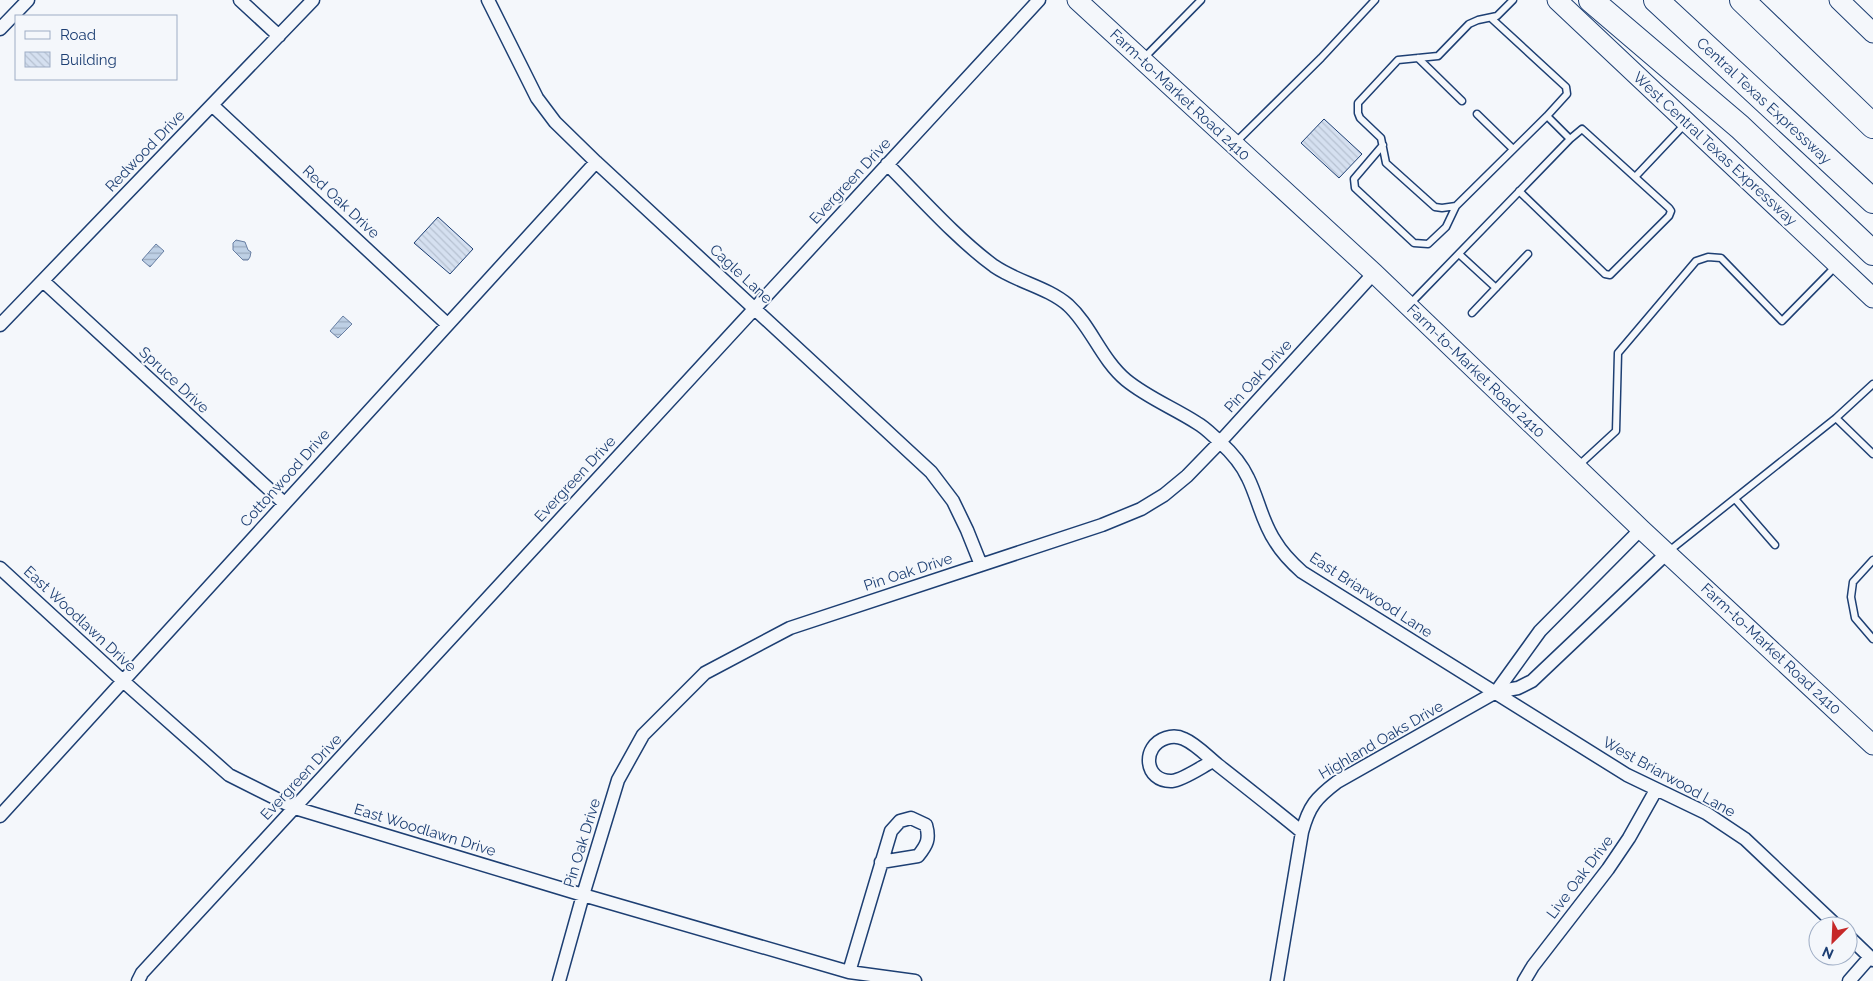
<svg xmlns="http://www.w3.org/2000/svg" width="1873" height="981" viewBox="0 0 1873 981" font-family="Raleway,sans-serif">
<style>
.water{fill:url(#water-rules);stroke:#687fa3}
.building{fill:url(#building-back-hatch);stroke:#1d3f73}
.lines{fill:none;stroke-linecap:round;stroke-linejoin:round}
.service-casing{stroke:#1d3f73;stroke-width:9}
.minor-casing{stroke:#1d3f73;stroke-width:15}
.secondary-casing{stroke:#1d3f73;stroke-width:21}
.motorway-casing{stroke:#1d3f73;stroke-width:26}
.service{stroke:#f4f7fb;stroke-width:6}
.minor{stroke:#f4f7fb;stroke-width:12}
.secondary{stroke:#f4f7fb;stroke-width:19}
.motorway{stroke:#f4f7fb;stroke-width:24}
.labels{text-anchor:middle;stroke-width:4;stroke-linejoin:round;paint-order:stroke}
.street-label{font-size:15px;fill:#1d3f73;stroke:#f4f7fb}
</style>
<defs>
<pattern id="water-rules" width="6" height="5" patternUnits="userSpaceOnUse" patternTransform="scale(1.25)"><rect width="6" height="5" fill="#bed0e5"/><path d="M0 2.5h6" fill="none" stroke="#9aaabe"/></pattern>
<pattern id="building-back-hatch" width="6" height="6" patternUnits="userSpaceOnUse" patternTransform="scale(1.25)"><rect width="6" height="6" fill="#d5e0f0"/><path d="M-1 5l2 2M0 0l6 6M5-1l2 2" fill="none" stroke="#b6c1d1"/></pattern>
</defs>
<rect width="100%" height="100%" fill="#f4f7fb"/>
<!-- water -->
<path class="water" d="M236 240 245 242 248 250 251 252 250 257 248 260H243L233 250V243Z
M156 244 164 251 150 267 142 260Z
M343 316 352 324 338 338 330 331Z"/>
<!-- building -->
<path class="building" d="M1324 119 1362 154 1339 178 1301 143Z
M438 217 473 249 450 274 414 243Z"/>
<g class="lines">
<defs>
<path id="service" d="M1491 18 1566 87 1567 94 1547 116 1456 206 1442 208 1435 207 1386 163 1381 138 1360 118 1358 113V103L1398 60 1438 56 1469 24 1478 20 1497 16 1513 0
M1418 58 1462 101
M1143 59 1201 0
M1477 114 1513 149
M1547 116 1570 139
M1234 144 1321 58 1375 0
M1383 145 1354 179 1355 188 1414 243 1428 244 1446 227 1456 206
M1636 176 1686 123
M1459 254 1496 288
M1409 305 1570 139 1582 129 1669 208 1671 211 1669 216 1610 275 1605 274 1519 191
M1472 313 1528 254
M1836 418 1873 454
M1578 466 1616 431 1618 353 1696 261 1708 257 1721 258 1782 321 1836 266
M1735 499 1775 545
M1669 551 1836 418 1873 384
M1873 560 1853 582 1851 597 1855 618 1873 639"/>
<path id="minor" d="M240 0 279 36
M488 0 537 98 555 122 596 162 931 472 953 501 967 530 981 565
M0 29 28 0
M212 105 447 324
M887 164C920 197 957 239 994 266 1017 282 1047 287 1068 305 1091 326 1101 359 1126 380 1148 398 1174 408 1197 423 1206 428 1213 436 1220 442 1231 452 1242 465 1248 478 1258 498 1262 522 1275 541 1282 553 1292 563 1302 572L1627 775 1706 813 1745 839 1837 926
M43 281 284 503
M0 325 313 0
M0 568 123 681 229 775 295 808 583 895 849 972 915 981
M1496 692 1540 631 1641 529
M1213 761C1203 766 1183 780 1172 781 1144 782 1141 746 1166 738 1172 736 1178 736 1184 739 1196 744 1208 757 1218 765 1246 787 1274 809 1302 832
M0 816 596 162
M1848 936 1873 960
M849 972 891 831 900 821 911 818 926 825C930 839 927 845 918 856L881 862
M138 981 142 973 1039 0
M559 981 583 895 618 780 643 735 705 673 790 628 1102 525 1141 509 1164 495 1187 476 1220 442 1374 273
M1277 981 1302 832C1309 806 1316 798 1337 782L1496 692 1518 688 1532 681 1667 553
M1524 981 1533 966 1608 869 1629 838 1656 790
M1849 981 1870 957"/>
<path id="secondary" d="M1077 0 1374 273 1641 529 1873 745
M1557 0 1873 298
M1839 0 1873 33"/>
<path id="motorway" d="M1591 0 1740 127 1873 253
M1656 0 1873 201
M1742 0 1873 126"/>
</defs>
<!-- service casing -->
<use href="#service" class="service-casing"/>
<!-- minor casing -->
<use href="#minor" class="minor-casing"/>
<!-- secondary casing -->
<use href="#secondary" class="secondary-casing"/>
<!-- motorway casing -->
<use href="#motorway" class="motorway-casing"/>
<!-- service -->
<use href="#service" class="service"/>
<!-- minor -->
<use href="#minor" class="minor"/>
<!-- secondary -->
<use href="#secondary" class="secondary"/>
<!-- motorway -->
<use href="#motorway" class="motorway"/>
</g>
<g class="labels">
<!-- street labels -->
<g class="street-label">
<text transform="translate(1180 95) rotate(43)" y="5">Farm-to-Market Road 2410</text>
<text transform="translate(1764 101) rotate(43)" y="5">Central Texas Expressway</text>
<text transform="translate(1715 149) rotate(43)" y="5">West Central Texas Expressway</text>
<text transform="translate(145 151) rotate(-46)" y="5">Redwood Drive</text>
<text transform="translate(850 181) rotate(-47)" y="5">Evergreen Drive</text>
<text transform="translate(341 202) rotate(43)" y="5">Red Oak Drive</text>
<text transform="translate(741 274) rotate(43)" y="5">Cagle Lane</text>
<text transform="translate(1476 371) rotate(44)" y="5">Farm-to-Market Road 2410</text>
<text transform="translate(1258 376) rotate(-48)" y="5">Pin Oak Drive</text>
<text transform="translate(174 380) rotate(43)" y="5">Spruce Drive</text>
<text transform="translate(285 478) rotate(-48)" y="5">Cottonwood Drive</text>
<text transform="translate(575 479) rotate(-47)" y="5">Evergreen Drive</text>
<text transform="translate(908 572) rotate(-18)" y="5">Pin Oak Drive</text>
<text transform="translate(1371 595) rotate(33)" y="5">East Briarwood Lane</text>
<text transform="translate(80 619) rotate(43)" y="5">East Woodlawn Drive</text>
<text transform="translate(1771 649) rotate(43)" y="5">Farm-to-Market Road 2410</text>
<text transform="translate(1381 740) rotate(-30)" y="5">Highland Oaks Drive</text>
<text transform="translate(301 777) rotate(-47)" y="5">Evergreen Drive</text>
<text transform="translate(1669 777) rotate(29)" y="5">West Briarwood Lane</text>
<text transform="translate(425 830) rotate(17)" y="5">East Woodlawn Drive</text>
<text transform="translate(582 843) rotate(-73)" y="5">Pin Oak Drive</text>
<text transform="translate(1580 877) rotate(-53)" y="5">Live Oak Drive</text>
</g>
</g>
<!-- legend -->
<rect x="15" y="15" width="162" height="65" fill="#f4f7fb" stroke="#9eadc5"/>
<rect x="25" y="31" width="25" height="8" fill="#f4f7fb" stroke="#9eadc5"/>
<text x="60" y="40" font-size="15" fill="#1d3f73">Road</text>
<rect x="25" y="52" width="25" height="15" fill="url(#building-back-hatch)" stroke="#9eadc5"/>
<text x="60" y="65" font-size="15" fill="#1d3f73">Building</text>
<!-- north arrow -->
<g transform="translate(1833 941) rotate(204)"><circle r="24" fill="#f4f7fb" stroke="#9eadc5"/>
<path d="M0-4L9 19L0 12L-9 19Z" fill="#c62828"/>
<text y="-8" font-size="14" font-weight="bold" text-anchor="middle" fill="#1d3f73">N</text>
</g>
</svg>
